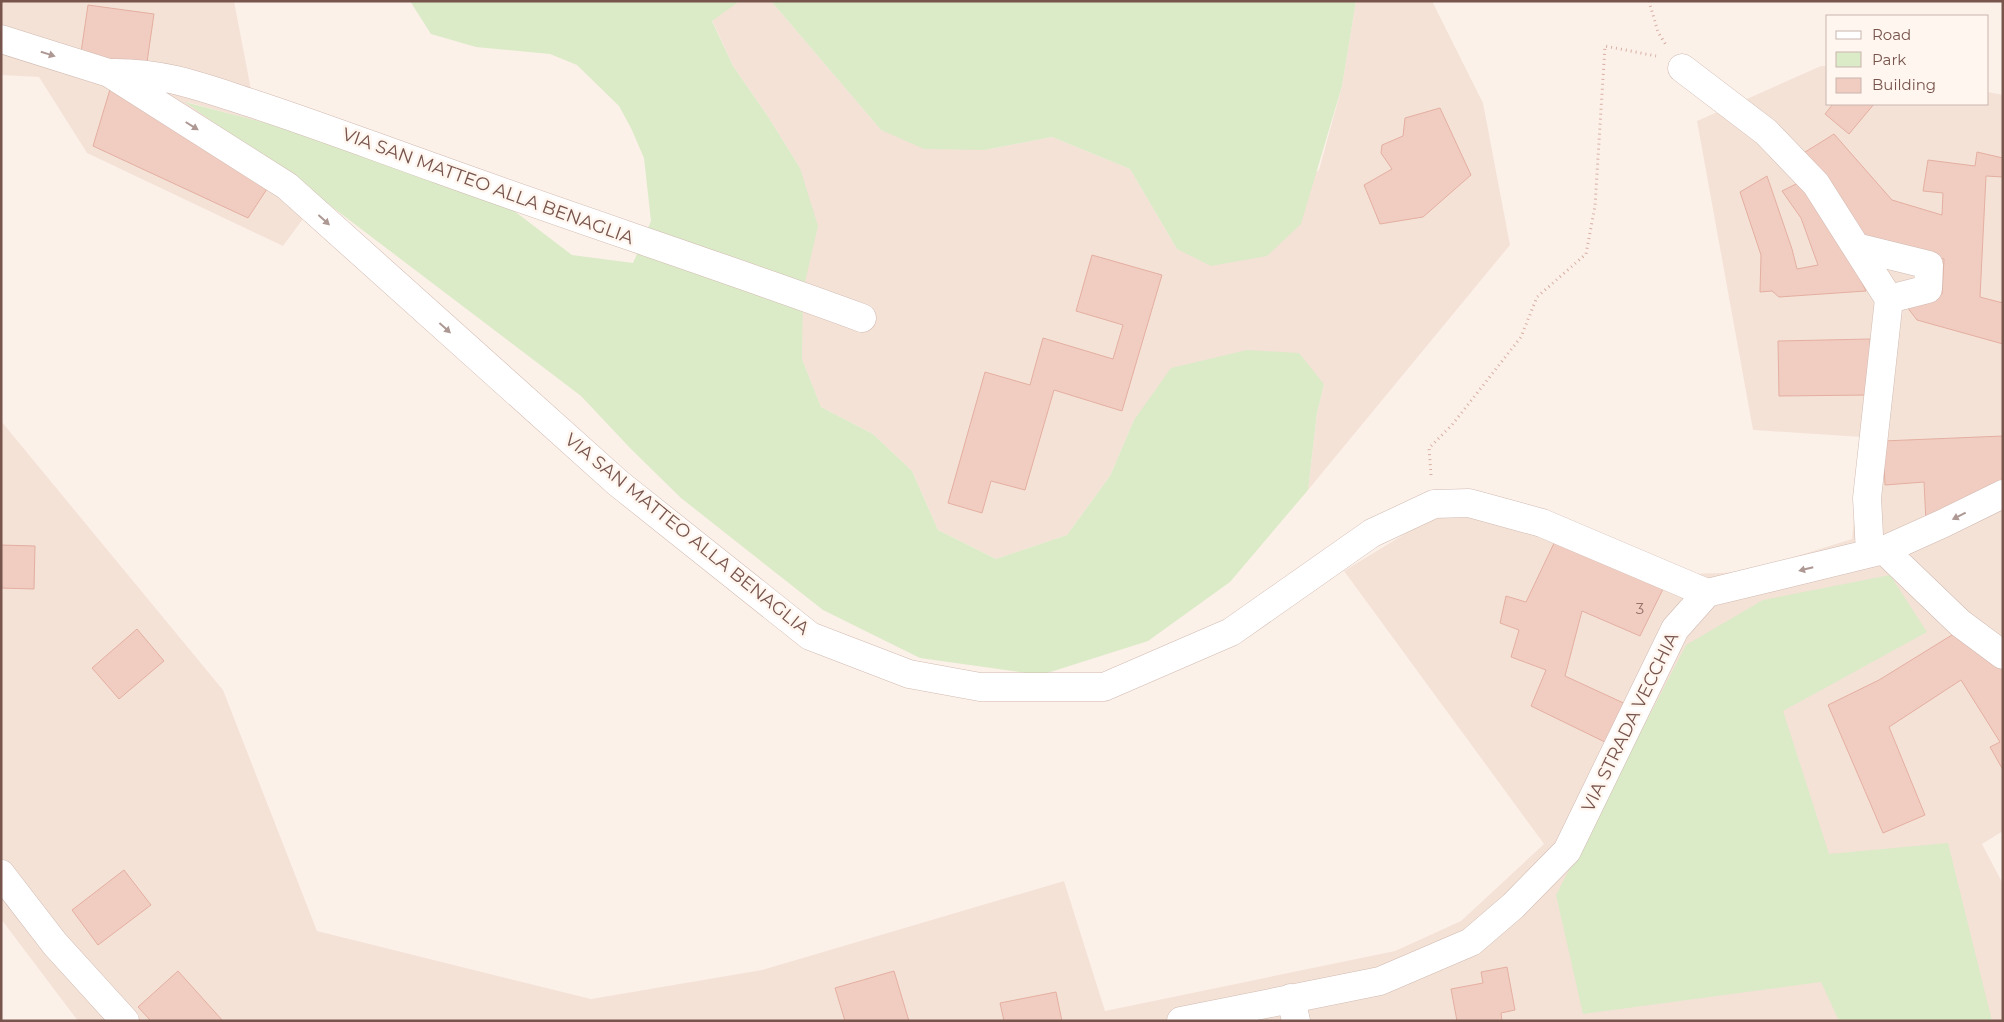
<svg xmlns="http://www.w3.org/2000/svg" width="2004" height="1022" viewBox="0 0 2004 1022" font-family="Montserrat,sans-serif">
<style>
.residential{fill:#f4e2d7}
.green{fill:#dbeac7}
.building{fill:#f1ccc1;stroke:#e4afa1}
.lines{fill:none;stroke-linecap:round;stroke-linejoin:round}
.street-casing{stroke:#d1bab1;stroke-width:29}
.path{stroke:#d7aea3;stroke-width:3;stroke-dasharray:1 4;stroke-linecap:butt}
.street{stroke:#fff;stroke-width:28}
.oneway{fill:#ad9894}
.labels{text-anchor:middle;stroke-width:5;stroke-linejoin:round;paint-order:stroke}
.number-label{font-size:15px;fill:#967269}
.street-label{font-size:18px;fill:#77544c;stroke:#fff6ef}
</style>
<rect width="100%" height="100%" fill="#fcf1e9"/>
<!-- residential -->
<path class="residential" d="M1 1H234L257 121 187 102 319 197 283 246 87 153 39 77 1 75Z
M740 1H771L881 130 985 150 1052 137 1130 169 1177 249 1319 170 1342 86 1356 1H1432L1483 103 1510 245 1308 490 1317 413 1324 384 1134 420 1110 476 1067 535 996 559 938 530 912 471 873 434 821 407 802 359 800 168 767 115 733 66 712 20Z
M1821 66H1828V104H1988V92L2003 95V831L1982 844 2003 884V1021H78L1 919V421L223 690 317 931 591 999 762 970 1064 881 1105 1011 1395 951 1461 921 1544 844 1344 571 1421 524 1450 513 1463 489 1526 506 1691 574 1746 572 1852 539 1861 437 1753 430 1697 121Z"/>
<!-- green -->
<path class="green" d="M410 1H740L712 21 733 66 767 115 800 168 818 226 803 291 802 359 821 407 873 434 912 471 938 530 996 559 1067 535 1110 476 1134 420 1171 368 1247 350 1299 353 1324 384 1317 413 1308 490 1230 582 1148 641 1041 675 920 658 823 610 681 498 631 449 581 396 319 197 185 102 467 175 572 255 633 263 651 221 644 158 631 128 619 106 577 65 550 54 476 47 431 34Z
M771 1H1356L1342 86 1301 224 1267 256 1211 266 1177 249 1130 169 1052 137 985 150 924 149 881 130Z
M1890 575 1927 632 1783 711 1829 854 1948 843 1992 1021H1839L1821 982 1583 1014 1556 895 1686 645 1763 600Z"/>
<!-- building -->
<path class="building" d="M88 5 154 14 146 69 80 59Z
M111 86 267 189 248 218 93 146Z
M1833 104H1874L1849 134 1825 114Z
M1440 108 1471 175 1423 217 1380 224 1364 185 1392 169 1381 153 1382 145 1403 136 1405 118Z
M1834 134 1892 200 1942 215 1943 193 1923 191 1928 160 1975 166 1977 152 2003 158V177L1986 176 1980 297 2003 303V344L1917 320 1907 307 1942 294 1944 259 1913 253 1864 236 1802 154Z
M1767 176 1792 249 1797 269 1818 265 1801 218 1782 191 1808 178 1828 213 1866 291 1779 297 1772 291 1760 292 1761 255 1740 192Z
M1092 255 1162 275 1122 411 1054 390 1025 490 991 481 982 513 948 503 985 372 1030 385 1043 338 1113 359 1123 325 1076 311Z
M1870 339 1871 395 1779 396 1778 341Z
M2003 436V487L1926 522 1924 482 1885 485 1883 441Z
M1557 537 1606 565 1664 587 1640 636 1582 611 1565 676 1630 706 1611 745 1531 706 1546 670 1511 657 1519 630 1500 623 1506 596 1526 602Z
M1 545 35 546 34 589 1 588Z
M137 629 164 661 119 699 92 668Z
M1960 630 2003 670V770L1990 747 2000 742 1961 680 1889 727 1925 815 1883 833 1828 705 1879 680Z
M124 870 151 905 98 945 72 910Z
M1507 967 1515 1010 1501 1013 1502 1021H1457L1451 989 1483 983 1481 972Z
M178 971 223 1021H151L138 1007Z
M894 971 909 1021H845L835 988Z
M1056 992 1062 1021H1004L1000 1003Z"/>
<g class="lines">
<defs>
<path id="street" d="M1 39 109 73 287 186 618 483 810 636 909 674 980 687H1104L1231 632 1372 533 1434 504 1469 503 1542 523 1707 593
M1682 68 1766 132 1816 184 1889 299 1867 498 1870 553
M111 73C165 72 204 88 254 104 315 124 376 147 438 169 579 220 721 266 862 318
M1856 247 1929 265 1928 289 1889 299
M1884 550 1960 623 2003 655
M1 874 55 944 125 1021
M1291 998 1296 1021
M1181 1021 1380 981 1471 942 1513 906 1567 851 1675 629 1707 593 1884 550 1944 523 2003 494"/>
</defs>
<!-- street casing -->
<use href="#street" class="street-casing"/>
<!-- path -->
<path class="path" d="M1649 1 1658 32 1666 45
M1431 475 1429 448 1452 425 1521 337 1537 297 1586 254 1595 206 1605 46 1656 56"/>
<!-- street -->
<use href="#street" class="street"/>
</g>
<!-- one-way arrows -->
<defs><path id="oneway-solid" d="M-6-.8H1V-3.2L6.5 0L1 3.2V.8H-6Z" transform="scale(1.25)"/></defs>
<g class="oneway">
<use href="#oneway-solid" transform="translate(48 54) rotate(17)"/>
<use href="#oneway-solid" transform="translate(192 126) rotate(32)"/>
<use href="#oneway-solid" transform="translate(324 220) rotate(42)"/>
<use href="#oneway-solid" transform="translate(445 328) rotate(42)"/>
<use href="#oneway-solid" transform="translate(1959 516) rotate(153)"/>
<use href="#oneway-solid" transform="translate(1806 569) rotate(166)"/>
</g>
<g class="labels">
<!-- number labels -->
<g class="number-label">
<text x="1640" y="614">3</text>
</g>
<!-- street labels -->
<g class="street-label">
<text transform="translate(488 186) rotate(20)" y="6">VIA SAN MATTEO ALLA BENAGLIA</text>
<text transform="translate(687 534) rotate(39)" y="6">VIA SAN MATTEO ALLA BENAGLIA</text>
<text transform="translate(1630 722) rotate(-64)" y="6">VIA STRADA VECCHIA</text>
</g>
</g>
<!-- border -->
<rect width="2004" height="1022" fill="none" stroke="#77544c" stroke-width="5"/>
<!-- legend -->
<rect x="1826" y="15" width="162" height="90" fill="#fff6ef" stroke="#c9b5ae"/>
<rect x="1836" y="31" width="25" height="8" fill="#ffffff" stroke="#c9b5ae"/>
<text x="1872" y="40" font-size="15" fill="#77544c">Road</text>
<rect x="1836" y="52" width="25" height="15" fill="#dbeac7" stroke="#c9b5ae"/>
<text x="1872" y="65" font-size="15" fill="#77544c">Park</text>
<rect x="1836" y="78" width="25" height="15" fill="#f1ccc1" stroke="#c9b5ae"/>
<text x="1872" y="90" font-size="15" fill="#77544c">Building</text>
</svg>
